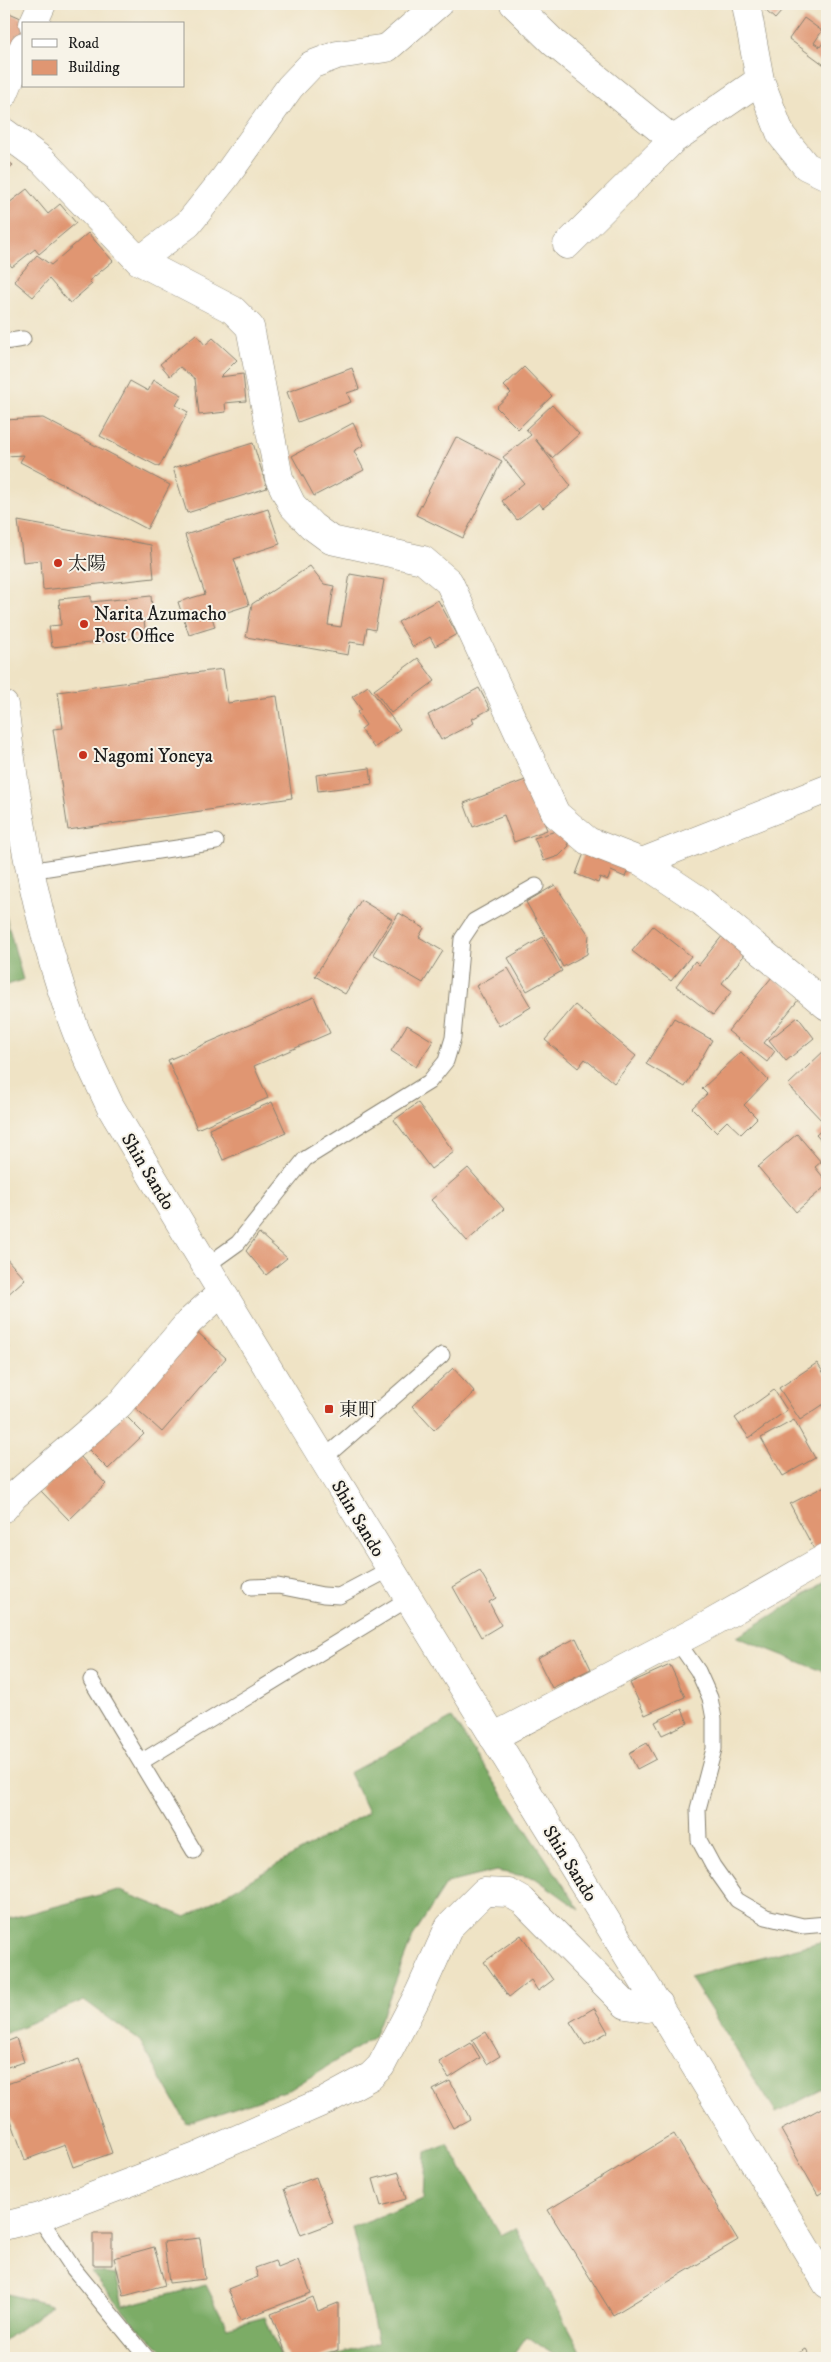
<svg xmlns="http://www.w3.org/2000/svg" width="831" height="2362" viewBox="0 0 831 2362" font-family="'IM FELL DW Pica','Noto Serif JP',serif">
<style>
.forest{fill:#7cac66;stroke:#4c6441}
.building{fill:#e09672}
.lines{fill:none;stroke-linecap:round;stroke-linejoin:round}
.lane-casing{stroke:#868070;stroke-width:17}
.street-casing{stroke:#868070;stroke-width:29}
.secondary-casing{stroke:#868070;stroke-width:29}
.lane{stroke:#fff;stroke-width:15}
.street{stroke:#fff;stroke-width:28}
.secondary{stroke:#fff;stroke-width:28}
.poi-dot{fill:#c8321e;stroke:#f7f3e8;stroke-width:2}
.labels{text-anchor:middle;stroke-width:4;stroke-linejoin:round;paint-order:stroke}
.poi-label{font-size:19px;fill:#1c1c1c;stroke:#f7f3e8;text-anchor:start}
.street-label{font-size:19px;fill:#1c1c1c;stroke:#f7f3e8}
</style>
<rect width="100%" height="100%" fill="#f7f3e8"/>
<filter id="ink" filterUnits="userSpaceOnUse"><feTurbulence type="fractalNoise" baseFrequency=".02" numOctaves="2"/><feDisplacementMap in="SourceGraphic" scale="10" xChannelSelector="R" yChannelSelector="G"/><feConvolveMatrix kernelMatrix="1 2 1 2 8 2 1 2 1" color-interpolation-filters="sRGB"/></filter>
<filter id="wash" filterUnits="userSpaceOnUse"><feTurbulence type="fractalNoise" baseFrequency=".0096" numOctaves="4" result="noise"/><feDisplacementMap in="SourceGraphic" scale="20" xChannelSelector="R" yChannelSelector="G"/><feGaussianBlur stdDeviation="1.12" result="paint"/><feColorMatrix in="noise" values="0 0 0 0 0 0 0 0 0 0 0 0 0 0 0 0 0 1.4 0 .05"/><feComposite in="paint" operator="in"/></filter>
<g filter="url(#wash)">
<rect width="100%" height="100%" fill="#efe3c5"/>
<!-- forest -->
<path class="forest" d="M4 909 23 980 4 986Z
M827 1581V1673L737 1637Z
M452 1718 580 1910 535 1878 496 1871 447 1883 413 1936 374 2037 291 2089 187 2124 140 2041 84 2000 4 2034V1920L118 1890 186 1917 368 1812 349 1773Z
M827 1940V2087L776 2113 690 1977Z
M447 2144 501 2235 515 2228 585 2358H558L527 2336 511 2358H326L378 2343 352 2227 424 2199 426 2152Z
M91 2272 116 2275 123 2306 206 2285 227 2327 265 2317 281 2358H170L135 2325Z
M4 2293 52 2305 4 2341Z"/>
<g id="blocks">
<!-- building -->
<path class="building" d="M758 4H788L775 19Z
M5 11 30 22 4 78V13Z
M804 18 822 31 814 43 820 47 827 37V67L789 39Z
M4 159 13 165 4 172Z
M27 189 48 214 60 204 76 223 39 254 35 249 12 267 4 257V220L8 217 4 207Z
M88 233 113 261 89 281 92 284 70 303 49 279 33 297 14 281 37 255 51 265Z
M196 334 205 345 213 338 237 360 220 377 243 374 246 401 225 403 226 412 199 415 195 379 180 367 170 376 160 364Z
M524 367 552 396 518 429 496 407 511 393 504 386Z
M352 368 359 389 347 393 351 402 298 422 287 392Z
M154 380 182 395 176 405 188 412 159 467 100 436 130 381 148 391Z
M552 405 579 434 552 458 535 439 571 486 543 508 539 503 517 520 502 501 524 483 503 457 531 435 526 429Z
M43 418 170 485 147 529 20 462 24 455 5 456 4 420Z
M353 423 364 445 354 451 364 470 314 496 292 456Z
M456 437 502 461 463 538 416 515Z
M253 443 267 488 187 513 173 468Z
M268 509 280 544 234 559 249 605 212 617 215 627 189 635 178 602 205 594 185 535Z
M18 521 151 545 154 578 43 590 41 560 23 562Z
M310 566 324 584 334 586 328 625 341 627 350 574 384 580 375 630 367 628 364 644 350 642 348 655 246 637 252 604Z
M91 596V602L151 596 153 619 144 620 146 637 52 647 49 626 61 625 59 599Z
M438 600 457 634 435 646 430 637 413 647 398 622Z
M418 658 435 681 391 713 374 690Z
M223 669 228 703 277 696 292 798 68 830 53 729 63 728 58 692Z
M368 686 400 729 374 748 361 729 366 725 357 712 361 709 352 697Z
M479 688 490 709 472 719 474 723 441 740 428 715Z
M370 768 372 784 318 791 316 775Z
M528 779 547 830 514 842 504 815 473 827 464 803Z
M562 829 569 846 559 856 544 861 534 838Z
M586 848 630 866 625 877 611 871 608 880 600 877 598 883 576 874Z
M555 885 589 935 587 954 563 967 526 902Z
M361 900 392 919 345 994 315 976Z
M399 913 424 928 419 937 443 951 423 983 373 954Z
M653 926 691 956 671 981 632 951Z
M723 935 746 953 722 983 732 991 713 1015 676 986 695 961 699 965Z
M543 937 562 971 527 991 508 958Z
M508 968 531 1007 499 1026 476 986Z
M772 977 799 999 764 1043 775 1051 767 1062 728 1031Z
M314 997 330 1033 254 1066 268 1098 197 1129 168 1060Z
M575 1005 636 1056 614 1083 585 1059 578 1068 545 1040Z
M798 1017 814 1038 786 1061 769 1040Z
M674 1018 712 1040 685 1087 646 1064Z
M407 1025 433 1041 416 1067 391 1051Z
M827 1048V1120L824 1123 788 1085Z
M741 1052 768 1080 744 1105 757 1118 741 1134 727 1121 716 1132 692 1108 707 1094 702 1089Z
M272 1102 286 1133 223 1160 209 1129Z
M418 1103 454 1152 431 1169 394 1120Z
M827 1125V1147L816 1135Z
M797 1134 821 1162 815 1167 827 1182V1185L796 1212 758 1167Z
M468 1168 504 1209 467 1241 431 1200Z
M259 1233 287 1258 266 1275 246 1251Z
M4 1256 25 1279 4 1298Z
M195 1330 226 1358 162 1432 130 1403Z
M4 1337 10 1348 4 1352Z
M817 1363 827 1378V1402L800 1420 779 1388Z
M453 1368 475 1392 434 1430 412 1406Z
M774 1390 787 1410 749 1438 735 1418Z
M124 1414 144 1434 108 1469 88 1449Z
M794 1420 815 1458 783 1476 761 1438Z
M79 1455 106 1484 69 1520 41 1491Z
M827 1485V1543L814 1549 790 1504Z
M480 1571 496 1598 489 1602 501 1625 481 1637 453 1587Z
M576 1638 591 1669 552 1688 537 1658Z
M670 1665 685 1697 645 1715 630 1683Z
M682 1709 688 1723 662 1735 655 1722Z
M647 1743 656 1759 637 1769 629 1753Z
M521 1935 553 1980 538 1991 531 1980 509 1997 484 1962Z
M594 2008 608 2032 585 2045 570 2022Z
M486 2032 500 2056 487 2064 472 2040Z
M16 2038 24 2062 4 2068V2043Z
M471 2043 480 2058 449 2078 439 2062Z
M79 2059 112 2153 73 2167 65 2145 25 2160 4 2100V2085Z
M450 2081 470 2119 453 2128 433 2090Z
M827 2105V2189L818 2195 781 2130Z
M674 2134 738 2240 613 2315 548 2210Z
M399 2172 406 2199 381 2206 373 2179Z
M316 2177 333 2223 301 2235 284 2189Z
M93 2234H112V2265H93Z
M200 2238 205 2279 169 2283 164 2242Z
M154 2247 165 2285 124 2296 114 2258Z
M298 2260 311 2293 240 2320 228 2289 258 2277 255 2268 275 2261 278 2268Z
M313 2297 318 2311 338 2303V2350L318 2358H288L271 2314Z
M806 2349 812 2358H790Z"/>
</g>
</g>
<g filter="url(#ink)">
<use href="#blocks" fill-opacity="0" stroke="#868070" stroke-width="1"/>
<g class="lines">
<defs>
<path id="lane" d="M4 342 23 339
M29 871 216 842
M206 1266 238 1243 305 1159 429 1082 446 1061 453 1038 462 939 474 921 536 886
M323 1459 442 1355
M251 1587 278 1586 323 1595 339 1596 390 1569
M677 1641 698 1671 710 1698 714 1719V1749L698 1809 699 1840 713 1866 737 1900 766 1917 803 1926 827 1924
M91 1680 194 1851
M141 1762 408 1599
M39 2217 73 2268 147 2358"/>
<path id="street" d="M514 4 554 43 673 140
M746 4 760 80 781 135 806 166 827 176
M33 24 42 4
M4 94 24 46
M4 132 42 160 139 261 233 310 250 327 279 478 292 505 312 526 331 540 423 560 449 582 556 814 588 841 642 862 702 902 827 1006
M567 245 673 140 760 80
M139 261 188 224 224 179 290 87 311 65 337 55 387 48 438 4
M642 862 827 789
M4 1508 14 1496 119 1405 189 1322 221 1293
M493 1737 708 1625 827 1557
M4 2226 39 2217 196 2157 327 2100 371 2076 381 2066 419 1993 449 1927 484 1892 509 1893 523 1901 626 2005 646 2008 659 2004"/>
<path id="secondary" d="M4 705C17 814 36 923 74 1026 84 1053 98 1080 110 1106 345 1501 591 1890 827 2284"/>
</defs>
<!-- lane casing -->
<use href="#lane" class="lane-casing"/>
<!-- street casing -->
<use href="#street" class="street-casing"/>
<!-- secondary casing -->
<use href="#secondary" class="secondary-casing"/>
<!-- lane -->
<use href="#lane" class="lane"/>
<!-- street -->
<use href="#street" class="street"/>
<!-- secondary -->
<use href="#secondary" class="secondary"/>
</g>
</g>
<!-- markers -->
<g class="poi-dot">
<circle cx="58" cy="563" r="5"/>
<circle cx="84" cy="624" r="5"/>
<circle cx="83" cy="755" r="5"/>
<rect x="324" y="1404" width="10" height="10" rx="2.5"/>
</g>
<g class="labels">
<!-- poi labels -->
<g class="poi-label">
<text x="68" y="570">太陽</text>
<text x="94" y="620">Narita Azumacho<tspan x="94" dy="22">Post Office</tspan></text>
<text x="93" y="762">Nagomi Yoneya</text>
<text x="339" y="1416">東町</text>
</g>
<!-- street labels -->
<g class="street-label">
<text transform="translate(149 1171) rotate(59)" y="7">Shin Sando</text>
<text transform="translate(359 1518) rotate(59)" y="7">Shin Sando</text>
<text transform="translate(571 1863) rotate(58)" y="7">Shin Sando</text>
</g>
</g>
<!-- margin -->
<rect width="831" height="2362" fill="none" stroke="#f7f3e8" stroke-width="20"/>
<!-- legend -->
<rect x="22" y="22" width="162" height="65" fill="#f7f3e8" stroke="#9f9d96"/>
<rect x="32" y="39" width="25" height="8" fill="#ffffff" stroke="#9f9d96"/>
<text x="68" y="48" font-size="15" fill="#1c1c1c">Road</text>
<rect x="32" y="60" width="25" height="15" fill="#e09672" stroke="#9f9d96"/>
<text x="68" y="72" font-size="15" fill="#1c1c1c">Building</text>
</svg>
